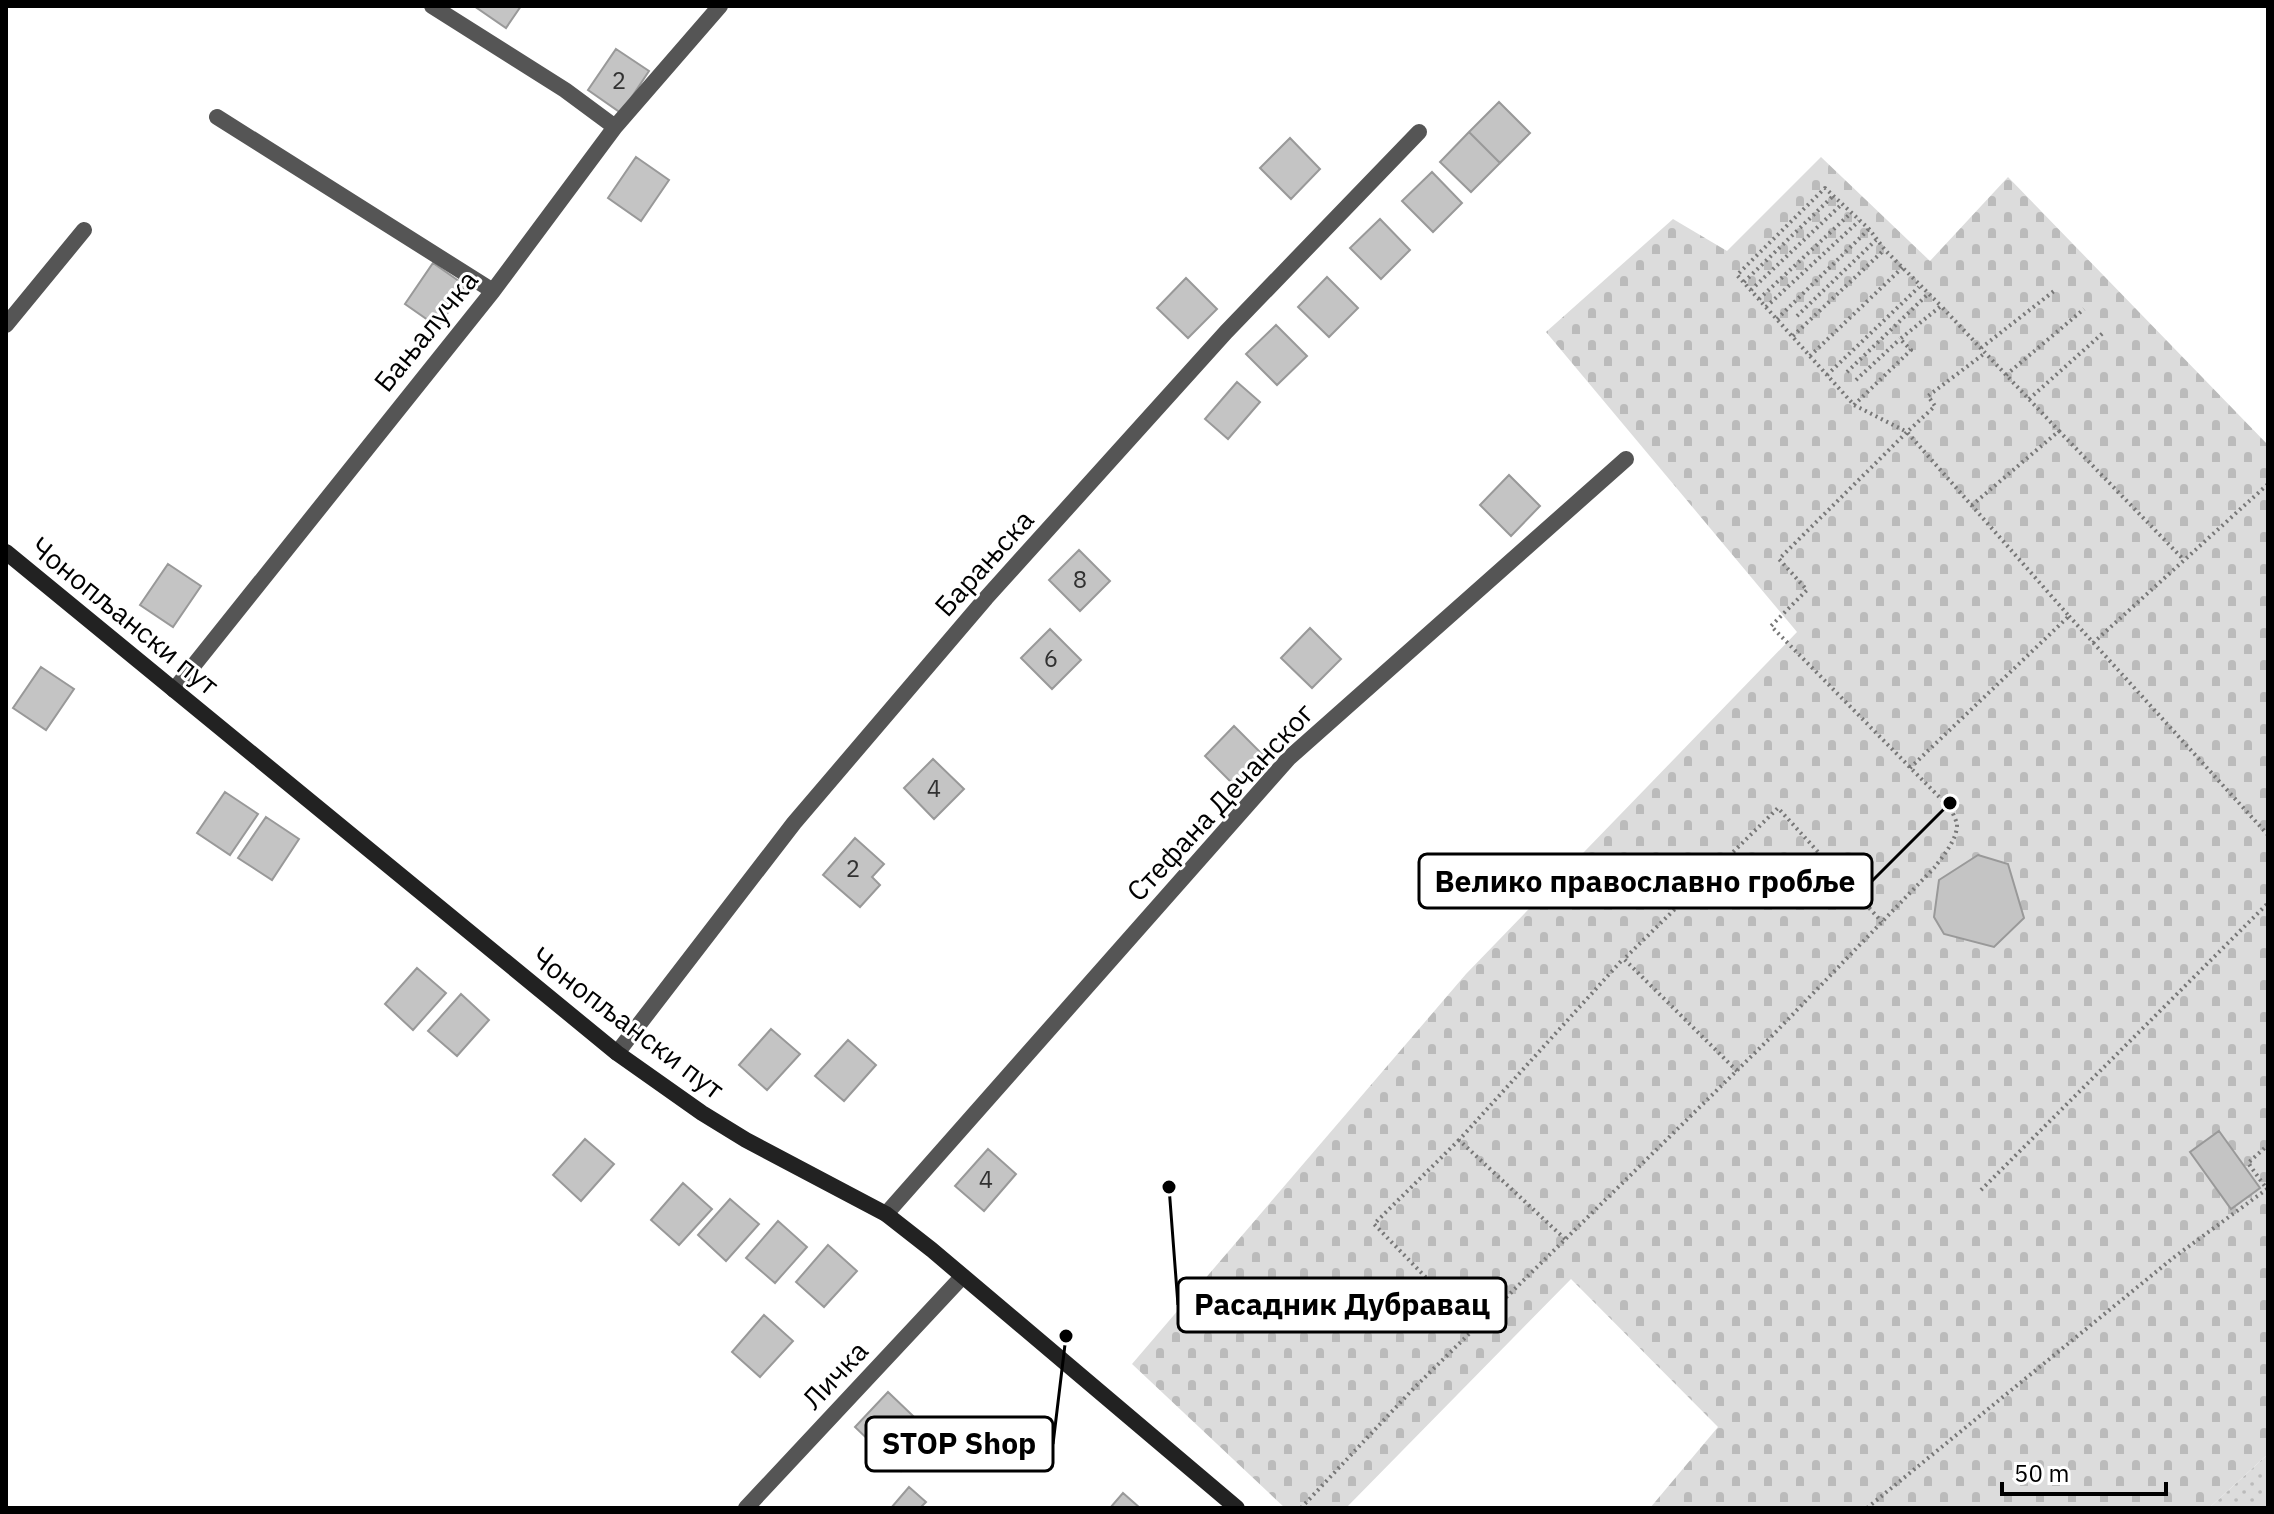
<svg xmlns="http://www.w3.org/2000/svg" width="2274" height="1514" viewBox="0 0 2274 1514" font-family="'IBM Plex Sans',sans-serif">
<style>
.grass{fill:url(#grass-dots)}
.cemetery{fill:url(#cemetery-stones)}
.building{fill:#c4c4c4;stroke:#999;stroke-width:2}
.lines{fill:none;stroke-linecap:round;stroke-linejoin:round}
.path{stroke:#777;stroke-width:4;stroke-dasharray:2 4;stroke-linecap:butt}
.street{stroke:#555;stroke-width:16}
.secondary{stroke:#222;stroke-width:16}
.labels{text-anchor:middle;stroke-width:6;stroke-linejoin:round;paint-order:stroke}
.number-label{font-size:24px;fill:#313131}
.street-label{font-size:28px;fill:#000;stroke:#fff}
.leader{fill:none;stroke:#000;stroke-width:3}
.callout-dot{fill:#000;stroke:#fff;stroke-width:3}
.callout{fill:#fff;stroke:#000;stroke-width:3}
.callout-label{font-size:30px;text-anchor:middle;font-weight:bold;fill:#000}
</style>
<defs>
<pattern id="grass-dots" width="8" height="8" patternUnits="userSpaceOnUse" patternTransform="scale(2)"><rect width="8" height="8" fill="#dcdcdc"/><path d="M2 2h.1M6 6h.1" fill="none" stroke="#bbb" stroke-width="1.8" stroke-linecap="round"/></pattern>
<pattern id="cemetery-stones" width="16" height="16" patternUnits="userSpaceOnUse" patternTransform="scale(2)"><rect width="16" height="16" fill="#dcdcdc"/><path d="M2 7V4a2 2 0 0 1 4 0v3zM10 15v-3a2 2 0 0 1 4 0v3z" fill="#bbb"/></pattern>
</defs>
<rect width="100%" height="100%" fill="#fff"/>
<!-- grass -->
<path class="grass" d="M2268 1454V1508H2209Z"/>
<!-- cemetery -->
<path class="cemetery" d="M1821 157 1930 261 2008 177 2268 445V1454L2209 1508H1650L1718 1427 1571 1279 1346 1508H1285L1132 1364 1466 974 1797 632 1546 332 1673 219 1727 251Z"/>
<!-- building -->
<path class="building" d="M474 6H521L506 28Z
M616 49 649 71 621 113 588 90Z
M1499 102 1530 133 1500 163 1469 132Z
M1469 132 1500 163 1471 192 1440 162Z
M1290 138 1320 169 1291 199 1260 168Z
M636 157 669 180 641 221 608 198Z
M1432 172 1462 203 1433 232 1402 201Z
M1380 219 1410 250 1381 279 1350 248Z
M433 263 466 286 438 327 405 304Z
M1327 277 1358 308 1329 337 1298 307Z
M1186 278 1217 309 1188 338 1157 308Z
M1276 325 1307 356 1277 385 1246 354Z
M1237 382 1260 402 1228 439 1205 419Z
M1509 475 1540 506 1511 536 1480 505Z
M1079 550 1110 581 1080 611 1049 580Z
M168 564 201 586 173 627 140 605Z
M1310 628 1341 659 1312 688 1281 658Z
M1050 629 1081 660 1052 689 1021 658Z
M41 667 74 689 46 730 13 708Z
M1234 726 1265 757 1236 787 1205 756Z
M933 759 964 789 934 819 904 788Z
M225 792 258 814 230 855 197 833Z
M266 817 299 839 272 880 238 858Z
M855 838 884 864 872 877 880 885 860 907 823 875Z
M1978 855 2008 864 2024 918 1994 947 1944 934 1934 917 1939 880Z
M417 968 446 993 413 1030 385 1004Z
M461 994 489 1020 457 1056 428 1031Z
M771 1029 800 1054 767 1090 739 1065Z
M848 1040 876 1065 844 1101 815 1076Z
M2219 1131 2260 1188 2231 1209 2190 1152Z
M585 1139 614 1164 581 1201 553 1175Z
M988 1149 1016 1174 984 1211 955 1186Z
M683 1183 712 1209 679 1245 651 1220Z
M730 1199 759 1224 726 1261 698 1235Z
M778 1221 807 1247 775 1283 746 1258Z
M828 1245 857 1271 824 1307 796 1282Z
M764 1315 793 1341 760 1377 732 1352Z
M888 1392 934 1436 901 1471 855 1427Z
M909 1487 926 1502 920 1508H891Z
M1123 1493 1140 1508H1110Z"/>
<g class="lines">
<!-- path -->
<path class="path" d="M1744 282 1833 196
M1751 290 1842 204
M1759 299 1851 213
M1766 307 1859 221
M1797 316 1876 240
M1777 319 1869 229
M1793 336 1884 250
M1981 348 2054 291
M1810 356 1903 267
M1847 372 1928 294
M1827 375 1919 287
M2006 375 2084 309
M1856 380 1900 339
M2029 399 2103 333
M1854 405 1911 350 1900 339 1941 306 2059 431 1971 506
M2059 431 2184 560
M2069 616 2268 835
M2093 643 2268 484
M1910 768 2069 616 1907 432 1935 406 1928 396 1985 353
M1737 1071 1624 959 1778 808 1882 922
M1459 1140 1374 1224 1475 1328
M1981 1190 2268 903
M1565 1239 1459 1140 1623 959
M1301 1508 1415 1387 1769 1039 1934 868C1943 856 1958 839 1957 823 1956 821 1952 811 1951 809L1771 626 1807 590 1779 559 1907 432 1854 405 1737 275 1825 188 1869 229 1885 250 1941 306
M1867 1508 2173 1258 2267 1189 2248 1163 2268 1145"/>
<!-- street -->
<path class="street" d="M432 6 565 90 615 127
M217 117 493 291
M6 325 84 230
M174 690 493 291 615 127 720 6
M617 1053 794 823 986 598 1226 332 1419 132
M886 1214 1289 758 1626 459
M746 1508 962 1277"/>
<!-- secondary -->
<path class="secondary" d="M6 552 617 1053 702 1113 746 1140 886 1214 932 1250 1237 1508"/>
</g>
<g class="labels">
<!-- number labels -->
<g class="number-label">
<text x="619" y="89">2</text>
<text x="1080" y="588">8</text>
<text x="1051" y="667">6</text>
<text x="934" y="797">4</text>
<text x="853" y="877">2</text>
<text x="986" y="1188">4</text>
</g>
<!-- street labels -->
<g class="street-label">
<text transform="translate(426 331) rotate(-51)" y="10">Бањалучка</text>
<text transform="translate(984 563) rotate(-48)" y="10">Барањска</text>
<text transform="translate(125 616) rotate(39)" y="10">Чонопљански пут</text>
<text transform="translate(1220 802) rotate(-47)" y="10">Стефана Дечанског</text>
<text transform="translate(628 1023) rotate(37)" y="10">Чонопљански пут</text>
<text transform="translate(835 1375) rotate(-47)" y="10">Личка</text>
</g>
</g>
<!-- callouts -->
<path class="leader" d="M1950 803L1872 881M1169 1187L1178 1305M1066 1336L1053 1444"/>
<g class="callout-dot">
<circle cx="1950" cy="803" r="8"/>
<circle cx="1169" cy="1187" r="8"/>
<circle cx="1066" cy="1336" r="8"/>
</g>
<g class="callout">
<rect x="1419" y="854" width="453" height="54" rx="8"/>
<rect x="1178" y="1278" width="328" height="54" rx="8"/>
<rect x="866" y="1417" width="187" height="54" rx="8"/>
</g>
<g class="callout-label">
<text x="1645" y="892">Велико православно гробље</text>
<text x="1342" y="1315">Расадник Дубравац</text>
<text x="959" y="1454">STOP Shop</text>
</g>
<!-- border -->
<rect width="2274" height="1514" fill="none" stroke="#000000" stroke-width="16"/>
<!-- scale -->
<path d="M2002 1482v12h164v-12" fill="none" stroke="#000000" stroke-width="4"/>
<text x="2014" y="1482" font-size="24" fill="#000000" stroke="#ffffff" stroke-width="6" paint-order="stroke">50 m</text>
</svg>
